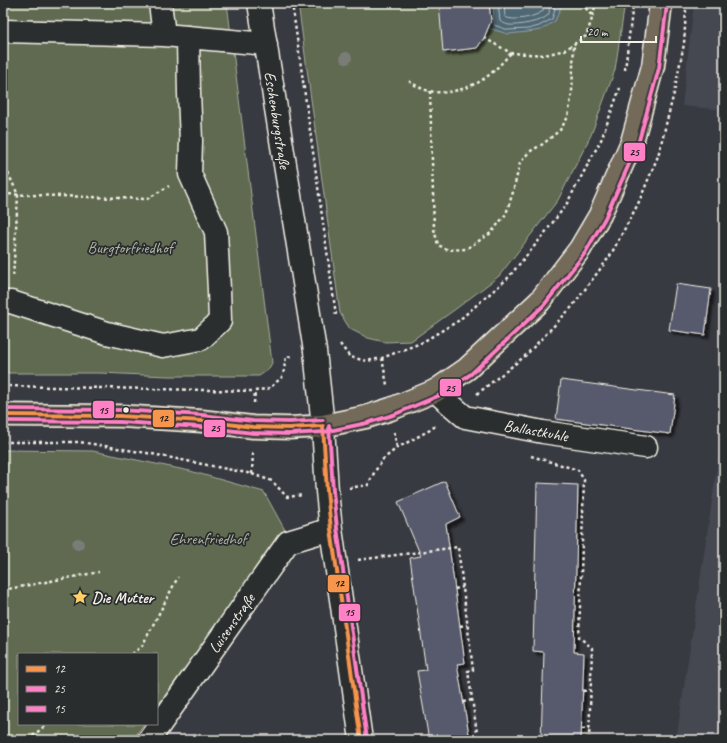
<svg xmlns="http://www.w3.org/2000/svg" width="727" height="743" viewBox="0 0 727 743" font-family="Caveat,sans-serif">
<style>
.built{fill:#454751}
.green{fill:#5e6a51;stroke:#a9ae9c}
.water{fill:#506874;stroke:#929fa2}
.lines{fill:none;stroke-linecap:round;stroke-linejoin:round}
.shore{stroke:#b2baba;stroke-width:1}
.building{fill:#575a6c;stroke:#f4f1e8;filter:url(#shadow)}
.minor-casing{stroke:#f4f1e8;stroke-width:25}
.major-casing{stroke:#f4f1e8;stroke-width:25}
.path{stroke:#f4f1e8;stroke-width:2.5;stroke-dasharray:3 3;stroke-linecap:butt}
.minor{stroke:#2a2d2e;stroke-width:22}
.major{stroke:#736b5a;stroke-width:22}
.bus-1-casing{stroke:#2a2d2e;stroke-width:7}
.bus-2-casing{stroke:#2a2d2e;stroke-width:7}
.bus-3-casing{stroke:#2a2d2e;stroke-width:7}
.bus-1{stroke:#f7954d;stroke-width:4}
.bus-2{stroke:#ff80c4;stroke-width:4}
.bus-3{stroke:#ff80c4;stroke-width:4}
.tree{fill:#7a7d77}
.bus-dot{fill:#f4f1e8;stroke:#2a2d2e;stroke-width:1.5}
.labels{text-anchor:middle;stroke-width:3.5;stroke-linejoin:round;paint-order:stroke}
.street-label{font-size:16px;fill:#f4f1e8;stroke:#2a2d2e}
.park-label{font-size:16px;fill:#b0b4a4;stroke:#2a2d2e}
.poi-label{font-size:16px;font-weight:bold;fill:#f4f1e8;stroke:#2a2d2e;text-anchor:start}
.line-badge{stroke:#2a2d2e;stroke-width:1.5}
.pale-badge-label{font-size:11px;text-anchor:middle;font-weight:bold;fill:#111}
</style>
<defs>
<filter id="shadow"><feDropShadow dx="3.5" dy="3.5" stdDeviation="1" flood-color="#0009"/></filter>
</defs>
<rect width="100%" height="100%" fill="#383a41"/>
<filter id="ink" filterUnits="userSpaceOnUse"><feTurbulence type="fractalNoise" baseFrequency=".025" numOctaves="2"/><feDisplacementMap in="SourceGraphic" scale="8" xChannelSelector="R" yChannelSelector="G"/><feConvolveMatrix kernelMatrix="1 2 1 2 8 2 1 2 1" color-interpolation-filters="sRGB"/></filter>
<g filter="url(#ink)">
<!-- built -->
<path class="built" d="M694 3H724V110L682 106Z
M724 417V740H676L716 474Z"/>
<!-- green -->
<path class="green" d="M3 3H227L272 363 268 370 259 376H168L99 373H3Z
M298 3H625L615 70 591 135 558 200 499 276 457 308 411 341 385 342 368 338 350 329 340 313Z
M3 450 93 451 190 471 264 492 286 532 157 706V654H19V724H144L132 740H3Z"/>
<!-- water -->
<path class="water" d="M489 3H555L561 7 555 21 541 30 528 32 508 34 488 28Z"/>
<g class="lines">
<!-- shore -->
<path class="shore" d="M493 3 494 25 508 30 528 29 539 26 552 19 555 10 553 6V3
M498 3 500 21C502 23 506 24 509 25 517 26 542 22 548 15 551 11 548 7 548 3
M504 3 505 17C514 22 535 17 543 11L542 3"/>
</g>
<!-- building -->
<path class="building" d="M439 3H489L491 21 484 38 477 48 443 52Z
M676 284 711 289 705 335 669 330Z
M561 380 675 395 670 434 556 419Z
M445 481 460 517 446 524 465 663 457 664 470 740H429L417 671 426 670 410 558 421 556 398 502Z
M537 483 578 485 574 652 584 653 581 740H541L544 652 533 651Z"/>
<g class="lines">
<defs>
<path id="minor" d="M160 3 164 35
M259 3 315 351 323 426 327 491 331 529 361 740
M3 31 164 35 266 44
M3 302H11L107 333 163 346 201 339 220 321 219 290 216 232 190 174 191 141 189 93 188 37
M435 391 465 417 543 432 646 447
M149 740 288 542 331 529"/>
<path id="major" d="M3 415 120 416 202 421 253 427 289 428 323 426 366 417 391 409 435 391 467 369 540 301 580 249 600 215 632 142 653 66 661 3"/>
</defs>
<!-- minor casing -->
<use href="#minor" class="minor-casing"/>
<!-- major casing -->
<use href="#major" class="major-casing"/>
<!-- path -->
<path class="path" d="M292 3 336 315
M582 3 592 16
M484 38 511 53 545 55 565 50 586 36 591 22 596 3
M625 70 633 3
M409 81C428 95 446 95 468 87 471 85 476 84 479 82 491 75 501 64 511 53
M430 91 434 229 438 245 448 250 466 249 491 233 506 214 513 192 520 163 529 152 543 144 560 130 568 117 572 92 574 43
M3 162 18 195 13 278
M3 194 147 199 169 186
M340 344 350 357 367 361 382 358 421 343 458 321 507 279 541 238 566 205 601 140 620 88
M382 358 387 385
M3 386 255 391 270 388 283 376 286 357 293 356
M477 394 525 356 571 308 610 256 638 204 658 156 674 93 684 44 686 9
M254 403 255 391
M394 432 397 448
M3 442H80L147 453 252 474 272 481 287 497 303 495
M531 456 578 470 584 480 579 637 592 648 589 740
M252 474 253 450
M349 488 368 485 374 473 382 460 397 448 430 430 437 425
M358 560 458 547 473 670 468 671 478 740
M455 589 463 587
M3 590 99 572
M460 626 467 625
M132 654 142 646 178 577
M583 691 590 690
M463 702 472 700
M582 729 589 728
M469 739 477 737
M28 740 47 724
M328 740 337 739"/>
<!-- minor -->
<use href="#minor" class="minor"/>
<!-- major -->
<use href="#major" class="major"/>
<defs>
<path id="bus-1" d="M3 415 120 416 202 421 253 427 289 428 323 426
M323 426 327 491 331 529 361 740"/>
<path id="bus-2" d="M3 421 120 422 201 427 253 433 289 434 324 432 367 423 393 415 438 396 471 374 544 305 585 253 605 218 638 144 659 68 667 4"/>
<path id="bus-3" d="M3 409 120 410 202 415 253 421 289 422 323 420
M329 426 333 491 337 528 367 739"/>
</defs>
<!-- bus-1 casing -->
<use href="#bus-1" class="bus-1-casing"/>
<!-- bus-2 casing -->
<use href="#bus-2" class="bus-2-casing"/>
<!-- bus-3 casing -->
<use href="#bus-3" class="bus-3-casing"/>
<!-- bus-1 -->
<use href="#bus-1" class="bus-1"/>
<!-- bus-2 -->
<use href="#bus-2" class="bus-2"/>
<!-- bus-3 -->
<use href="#bus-3" class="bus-3"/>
</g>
<!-- trees -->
<g class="tree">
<circle cx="346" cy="58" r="6"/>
<circle cx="78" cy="544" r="6"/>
</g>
</g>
<!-- icons -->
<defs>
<symbol id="sight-bare" viewBox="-9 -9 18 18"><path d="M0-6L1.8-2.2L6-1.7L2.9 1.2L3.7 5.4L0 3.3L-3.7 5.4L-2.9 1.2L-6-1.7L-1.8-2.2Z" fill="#ffd166" stroke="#2a2d2e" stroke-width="2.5" paint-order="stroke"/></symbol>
</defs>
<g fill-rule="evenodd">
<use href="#sight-bare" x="69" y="586" width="22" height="22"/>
</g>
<!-- markers -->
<circle class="bus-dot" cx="126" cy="410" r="3.5"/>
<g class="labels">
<!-- street labels -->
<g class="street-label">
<text transform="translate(278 120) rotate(81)" y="6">Eschenburgstraße</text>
<text transform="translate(536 430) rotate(10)" y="6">Ballastkuhle</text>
<text transform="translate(231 623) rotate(-55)" y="6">Luisenstraße</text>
</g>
<!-- park labels -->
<g class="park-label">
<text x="130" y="253">Burgtorfriedhof</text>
<text x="208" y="544">Ehrenfriedhof</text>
</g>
<!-- poi labels -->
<g class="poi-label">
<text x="92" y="603">Die Mutter</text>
</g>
</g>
<g class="line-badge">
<rect x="623" y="142" width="23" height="20" rx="4" fill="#ff80c4"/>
<rect x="439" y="378" width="23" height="19" rx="4" fill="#ff80c4"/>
<rect x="92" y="400" width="23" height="19" rx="4" fill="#ff80c4"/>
<rect x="152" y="409" width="23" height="19" rx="4" fill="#f7954d"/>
<rect x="203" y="419" width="23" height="19" rx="4" fill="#ff80c4"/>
<rect x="327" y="574" width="23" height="19" rx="4" fill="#f7954d"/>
<rect x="338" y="603" width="23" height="19" rx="4" fill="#ff80c4"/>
</g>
<g class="pale-badge-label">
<text x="634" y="156">25</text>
<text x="450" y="392">25</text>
<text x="103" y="414">15</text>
<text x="163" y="422">12</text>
<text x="215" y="432">25</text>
<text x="339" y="587">12</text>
<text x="349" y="616">15</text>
</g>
<!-- margin -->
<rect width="727" height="743" fill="none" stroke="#2a2d2e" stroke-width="16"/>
<rect x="8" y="8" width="711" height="727" fill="none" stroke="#f4f1e8" stroke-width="1.5" filter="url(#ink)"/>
<!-- legend -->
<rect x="18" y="653" width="140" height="72" fill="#2a2d2e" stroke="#7b7b78"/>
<rect x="26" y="666" width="20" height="6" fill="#f7954d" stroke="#7b7b78"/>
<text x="54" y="673" font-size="12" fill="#f4f1e8">12</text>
<rect x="26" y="686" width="20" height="6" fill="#ff80c4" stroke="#7b7b78"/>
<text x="54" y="693" font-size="12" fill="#f4f1e8">25</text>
<rect x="26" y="706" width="20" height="6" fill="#ff80c4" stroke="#7b7b78"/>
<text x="54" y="713" font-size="12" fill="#f4f1e8">15</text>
<!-- scale -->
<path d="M581 36v6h75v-6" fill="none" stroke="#f4f1e8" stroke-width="2"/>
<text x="587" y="36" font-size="12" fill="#f4f1e8" stroke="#2a2d2e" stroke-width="3" paint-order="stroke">20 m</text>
</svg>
